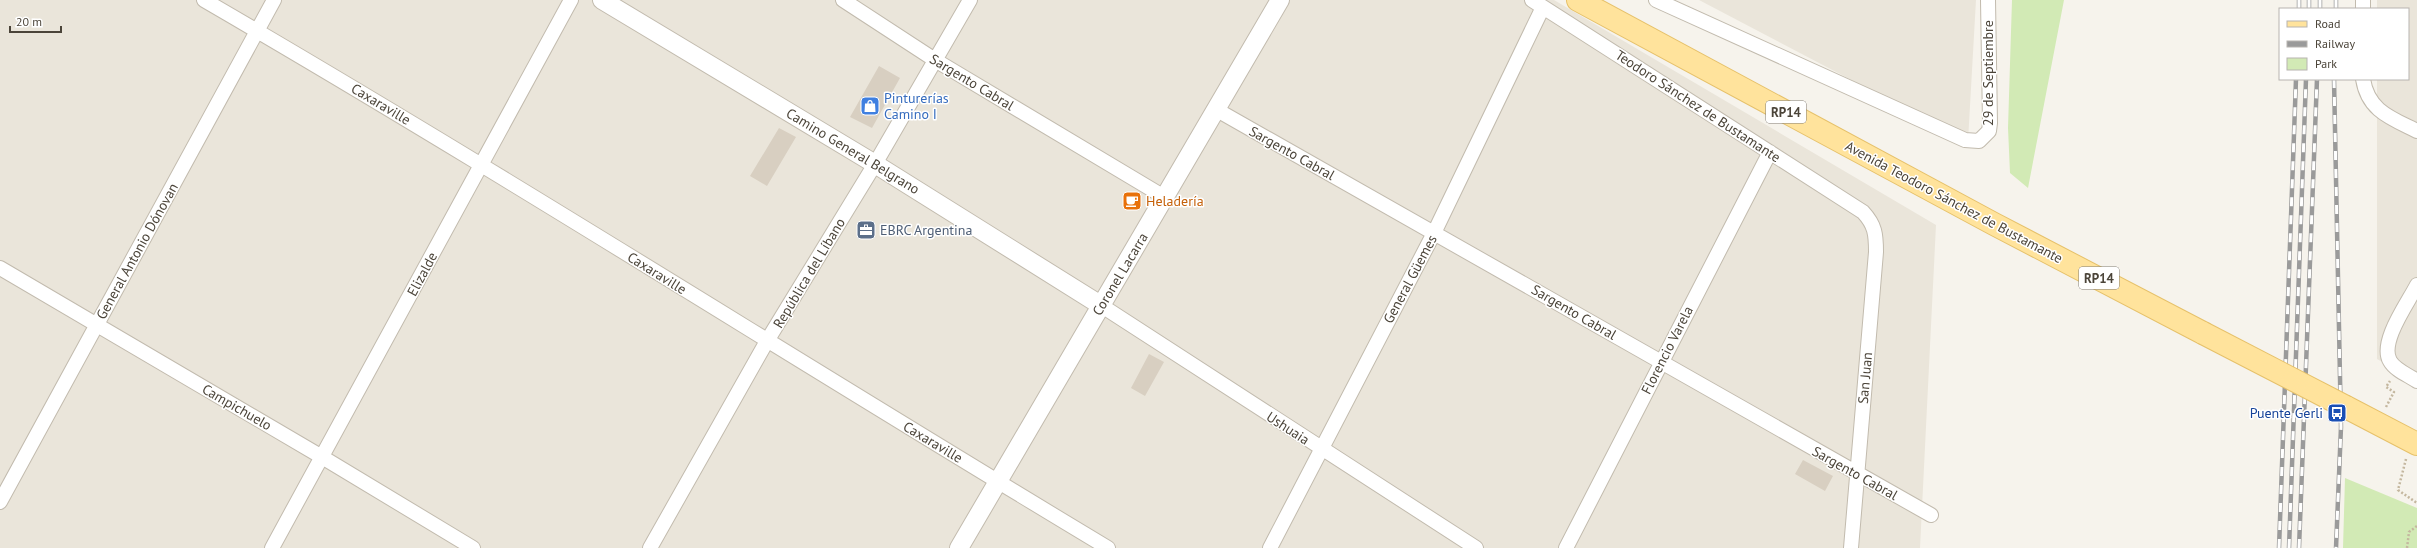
<svg xmlns="http://www.w3.org/2000/svg" width="2417" height="548" viewBox="0 0 2417 548" font-family="'PT Sans',sans-serif">
<style>
.residential{fill:#eae5da}
.green{fill:#d2eab5}
.building{fill:#d8cfc1}
.lines{fill:none;stroke-linecap:round;stroke-linejoin:round}
.minor-casing{stroke:#c2bbae;stroke-width:16}
.tertiary-casing{stroke:#c2bbae;stroke-width:20}
.primary-casing{stroke:#e6c16a;stroke-width:24}
.path{stroke:#c4b79f;stroke-width:2.5;stroke-dasharray:2 2;stroke-linecap:butt}
.minor{stroke:#fff;stroke-width:14}
.tertiary{stroke:#fff;stroke-width:18}
.primary{stroke:#ffe39c;stroke-width:22}
.rail-casing{stroke:#9a9a9a;stroke-width:4.5}
.rail{stroke:#fff;stroke-width:3;stroke-dasharray:9;stroke-linecap:butt}
.primary-bridge-casing{stroke:#e6c16a;stroke-width:24;stroke-linecap:butt}
.primary-bridge{stroke:#ffe39c;stroke-width:22}
.labels{text-anchor:middle;stroke-width:3;stroke-linejoin:round;paint-order:stroke}
.shield{fill:#fff;stroke:#817c74;stroke-width:1}
.shield-label{font-size:13px;font-weight:bold;fill:#4b4439}
.street-label{font-size:14px;fill:#4b4439;stroke:#fff}
.shop-label{font-size:14px;fill:#366cbe;stroke:#fff;text-anchor:start}
.food-label{font-size:14px;fill:#c56008;stroke:#fff;text-anchor:start}
.service-label{font-size:14px;fill:#4e5e75;stroke:#fff;text-anchor:start}
.transit-label{font-size:14px;fill:#164399;stroke:#fff;text-anchor:end}
</style>
<rect width="100%" height="100%" fill="#f6f3ec"/>
<!-- residential -->
<path class="residential" d="M0 0H1554L1936 225 1920 548H0Z
M1699 0H1976L1968 141Z
M2377 0H2417V381L2377 359V79H2408V9H2377Z"/>
<!-- green -->
<path class="green" d="M2012 0H2064L2028 188 2010 173 2008 128Z
M2345 478 2417 508V548H2343Z"/>
<!-- building -->
<path class="building" d="M879 66 900 78 872 128 850 117Z
M779 128 796 137 767 186 750 176Z
M1149 354 1164 362 1145 396 1131 388Z
M1803 460 1833 476 1825 491 1795 474Z"/>
<g class="lines">
<defs>
<path id="minor" d="M204 0C509 177 806 367 1108 548
M843 0 935 60 1166 198
M1532 0 1863 212C1875 225 1876 234 1876 252L1851 548
M1656 0 1965 140 1979 141 1989 131 1990 123 1988 0
M2363 9V0
M2363 79C2368 111 2391 118 2417 131
M1217 110 1931 515
M0 268 322 457 473 548
M2417 285C2408 303 2379 342 2390 361 2395 370 2408 375 2417 381
M1102 306 1476 548
M0 502 274 0
M272 548 571 0
M650 548 767 341 875 164 970 0
M1270 548 1434 233 1543 7
M1566 548 1770 152"/>
<path id="tertiary" d="M602 0 875 164 1102 306
M959 548 1280 0"/>
<path id="primary" d="M1578 0 1994 224 2203 333
M2346 407 2417 444"/>
</defs>
<!-- minor casing -->
<use href="#minor" class="minor-casing"/>
<!-- tertiary casing -->
<use href="#tertiary" class="tertiary-casing"/>
<!-- primary casing -->
<use href="#primary" class="primary-casing"/>
<!-- path -->
<path class="path" d="M2386 407 2394 392 2386 387 2390 381
M2406 459 2398 490 2417 503
M2407 548 2409 532 2417 526"/>
<!-- minor -->
<use href="#minor" class="minor"/>
<!-- tertiary -->
<use href="#tertiary" class="tertiary"/>
<!-- primary -->
<use href="#primary" class="primary"/>
<defs>
<path id="rail" d="M2299 9V0
M2309 9V0
M2320 9V0
M2336 9V0
M2334 79 2341 427 2336 548
M2279 548 2296 79
M2289 548 2306 79
M2299 548 2317 79"/>
</defs>
<!-- rail casing -->
<use href="#rail" class="rail-casing"/>
<!-- rail -->
<use href="#rail" class="rail"/>
<defs>
<path id="primary-bridge" d="M2203 333 2346 407"/>
</defs>
<!-- primary-bridge casing -->
<use href="#primary-bridge" class="primary-bridge-casing"/>
<!-- primary-bridge -->
<use href="#primary-bridge" class="primary-bridge"/>
</g>
<!-- icons -->
<defs>
<symbol id="shop-square" viewBox="-11 -11 22 22"><rect x="-9" y="-9" width="18" height="18" rx="4" fill="#3f7fe0" stroke="#fff"/><path d="M-5-2.5h2.3a2.7 3.5 0 0 1 5.4 0H5L5.5 6h-11ZM-1.5-2.5h3a1.5 2.3 0 0 0-3 0Z" fill="#fff"/></symbol>
<symbol id="cafe-square" viewBox="-11 -11 22 22"><rect x="-9" y="-9" width="18" height="18" rx="4" fill="#e8710a" stroke="#fff"/><path d="M-5.5-4.5H6V0H3Q3 3.5 0 3.5H-2.5Q-5.5 3.5-5.5 0ZM3-3.2v2h1.7v-2ZM-6 4.5H4V6H-6Z" fill="#fff"/></symbol>
<symbol id="office-square" viewBox="-11 -11 22 22"><rect x="-9" y="-9" width="18" height="18" rx="4" fill="#5c6f8a" stroke="#fff"/><path d="M-6-3h4V-5.5h4V-3h4V5H-6ZM-1-4.5V-3h2v-1.5ZM-6 0V1H6V0Z" fill="#fff"/></symbol>
<symbol id="bus-square" viewBox="-11 -11 22 22"><rect x="-9" y="-9" width="18" height="18" rx="4" fill="#1a4fb4" stroke="#fff"/><path d="M-5-6H5V4H4V6H2V4H-2V6H-4V4H-5ZM-3.5-4V0h7V-4ZM-3.5 1.2v1.5H-2V1.2ZM2 1.2v1.5H3.5V1.2Z" fill="#fff"/></symbol>
</defs>
<g fill-rule="evenodd">
<use href="#shop-square" x="859" y="95" width="22" height="22"/>
<use href="#cafe-square" x="1121" y="190" width="22" height="22"/>
<use href="#office-square" x="855" y="219" width="22" height="22"/>
<use href="#bus-square" x="2326" y="402" width="22" height="22"/>
</g>
<g class="labels">
<!-- shield labels -->
<g class="shield">
<rect x="1766" y="101" width="40" height="22" rx="3"/>
<rect x="2079" y="267" width="40" height="22" rx="3"/>
</g>
<g class="shield-label">
<text x="1786" y="117">RP14</text>
<text x="2099" y="283">RP14</text>
</g>
<!-- street labels -->
<g class="street-label">
<text transform="translate(1988 73) rotate(-90)" y="5">29 de Septiembre</text>
<text transform="translate(972 82) rotate(31)" y="5">Sargento Cabral</text>
<text transform="translate(381 104) rotate(31)" y="5">Caxaraville</text>
<text transform="translate(1698 106) rotate(33)" y="5">Teodoro Sánchez de Bustamante</text>
<text transform="translate(853 151) rotate(31)" y="5">Camino General Belgrano</text>
<text transform="translate(1292 153) rotate(29)" y="5">Sargento Cabral</text>
<text transform="translate(1954 202) rotate(28)" y="5">Avenida Teodoro Sánchez de Bustamante</text>
<text transform="translate(137 251) rotate(-61)" y="5">General Antonio Dónovan</text>
<text transform="translate(657 273) rotate(32)" y="5">Caxaraville</text>
<text transform="translate(809 273) rotate(-59)" y="5">República del Líbano</text>
<text transform="translate(422 274) rotate(-62)" y="5">Elizalde</text>
<text transform="translate(1120 274) rotate(-59)" y="5">Coronel Lacarra</text>
<text transform="translate(1410 279) rotate(-62)" y="5">General Güemes</text>
<text transform="translate(1574 312) rotate(30)" y="5">Sargento Cabral</text>
<text transform="translate(1667 350) rotate(-63)" y="5">Florencio Varela</text>
<text transform="translate(1865 378) rotate(-85)" y="5">San Juan</text>
<text transform="translate(237 407) rotate(30)" y="5">Campichuelo</text>
<text transform="translate(1288 428) rotate(33)" y="5">Ushuaia</text>
<text transform="translate(933 442) rotate(31)" y="5">Caxaraville</text>
<text transform="translate(1855 473) rotate(29)" y="5">Sargento Cabral</text>
</g>
<!-- shop labels -->
<g class="shop-label">
<text x="884" y="103">Pinturerías<tspan x="884" dy="16">Camino I</tspan></text>
</g>
<!-- food labels -->
<g class="food-label">
<text x="1146" y="206">Heladería</text>
</g>
<!-- service labels -->
<g class="service-label">
<text x="880" y="235">EBRC Argentina</text>
</g>
<!-- transit labels -->
<g class="transit-label">
<text x="2323" y="418">Puente Gerli</text>
</g>
</g>
<!-- legend -->
<rect x="2279" y="8" width="130" height="72" fill="#ffffff" stroke="#b7b4b0"/>
<rect x="2287" y="21" width="20" height="6" fill="#ffe39c" stroke="#b7b4b0"/>
<text x="2315" y="28" font-size="12" fill="#4b4439">Road</text>
<rect x="2287" y="41" width="20" height="6" fill="#9a9a9a" stroke="#b7b4b0"/>
<text x="2315" y="48" font-size="12" fill="#4b4439">Railway</text>
<rect x="2287" y="58" width="20" height="12" fill="#d2eab5" stroke="#b7b4b0"/>
<text x="2315" y="68" font-size="12" fill="#4b4439">Park</text>
<!-- scale -->
<path d="M10 26v6h51v-6" fill="none" stroke="#4b4439" stroke-width="2"/>
<text x="16" y="26" font-size="12" fill="#4b4439" stroke="#ffffff" stroke-width="3" paint-order="stroke">20 m</text>
</svg>
